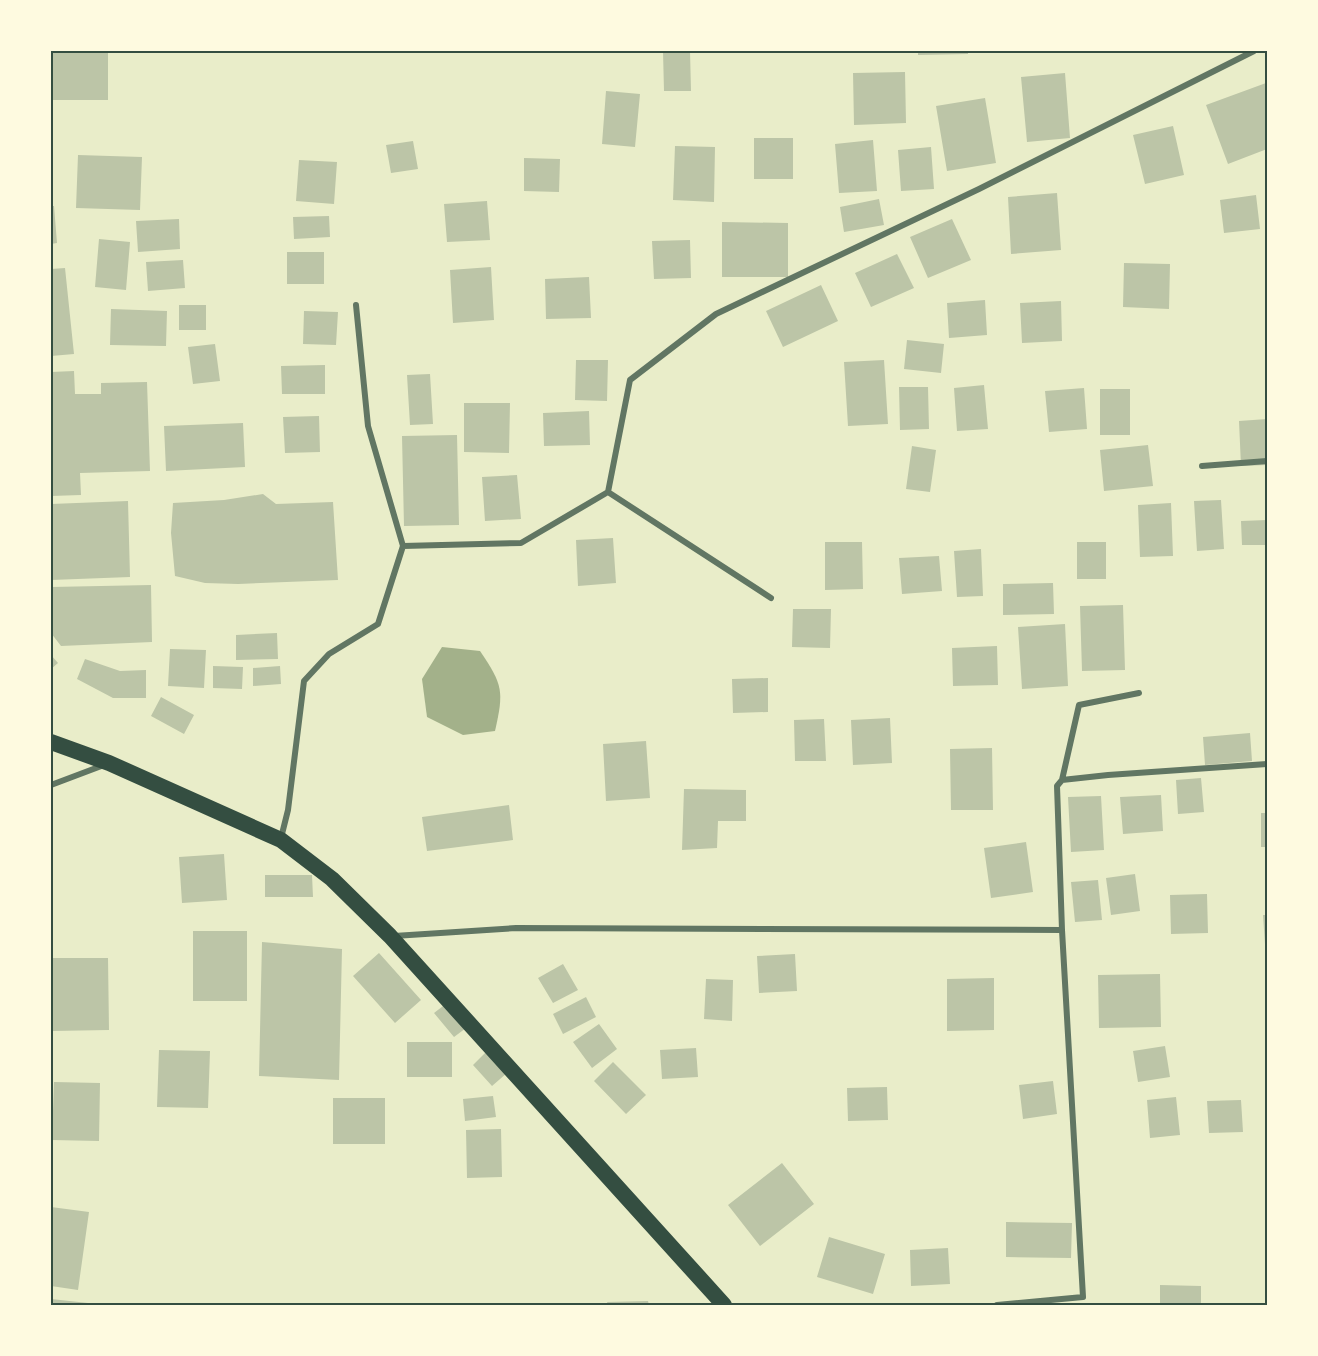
<svg xmlns="http://www.w3.org/2000/svg" width="1318" height="1356" viewBox="0 0 1318 1356" font-family="'Libre Baskerville',serif">
  <rect width="100%" height="100%" fill="#e9edc9"/>
  <!-- water -->
  <path fill="#a3b18a" d="M442 647 480 651C503 685 504 691 495 731L463 735 427 717 422 679Z"/>
  <!-- building -->
  <path fill="#bcc5a7" d="M51 51H108V100H51Z
    M663 51H690L691 91H664Z
    M918 51H968V54L918 55Z
    M905 72 906 123 854 125 853 73Z
    M1065 73 1070 138 1027 142 1021 77Z
    M1266 83 1267 149 1228 164 1206 105Z
    M606 91 640 94 635 147 602 144Z
    M985 98 996 163 947 171 936 106Z
    M1173 126 1184 175 1145 184 1133 135Z
    M754 138H793V179H754Z
    M873 140 877 191 839 193 835 144Z
    M413 141 418 169 391 173 386 145Z
    M675 146 715 147 714 202 673 200Z
    M931 147 934 189 901 191 898 150Z
    M78 155 142 157 140 210 76 208Z
    M524 158 560 159 559 192 524 191Z
    M299 160 337 162 334 204 296 201Z
    M1057 193 1061 250 1011 254 1008 197Z
    M1256 195 1260 229 1224 233 1220 200Z
    M879 199 884 225 844 232 840 207Z
    M487 201 490 240 447 242 444 204Z
    M51 206H54L57 243 51 244Z
    M329 216 330 237 294 239 293 217Z
    M179 219 180 249 138 252 136 221Z
    M952 219 971 260 928 278 910 237Z
    M722 222 788 223V277H722Z
    M99 239 130 242 126 290 95 287Z
    M690 240 691 278 654 279 652 241Z
    M287 252H324V284H287Z
    M897 254 914 288 871 307 855 273Z
    M183 260 185 288 148 291 146 262Z
    M1124 263 1170 264 1169 309 1123 307Z
    M491 267 494 320 453 323 450 270Z
    M65 268 74 354 51 356V269Z
    M589 277 591 318 546 319 545 279Z
    M821 285 838 321 783 347 766 311Z
    M985 300 987 335 949 338 947 303Z
    M1061 301 1062 341 1022 343 1020 303Z
    M179 305H206V330H179Z
    M111 309 167 311 166 346 110 345Z
    M304 311 338 312 336 345 303 344Z
    M907 340 944 344 941 373 904 369Z
    M215 344 220 381 193 384 188 347Z
    M576 360H608L607 401 575 400Z
    M884 360 888 424 848 426 844 362Z
    M325 365V394H282L281 366Z
    M74 371 75 394H101V383L147 382 150 471 80 473 81 495 51 496V372Z
    M430 374 433 424 410 425 407 375Z
    M984 385 988 429 957 431 954 388Z
    M899 387H928L929 429 900 430Z
    M1084 388 1087 429 1049 432 1045 391Z
    M1100 389H1130V435H1100Z
    M464 403H510L509 453 464 452Z
    M589 411 590 445 544 446 543 413Z
    M319 416 320 452 285 453 283 417Z
    M1267 419V465L1241 466 1239 421Z
    M243 423 245 467 166 471 164 426Z
    M457 435 459 525 404 526 402 436Z
    M1148 445 1153 486 1104 491 1100 450Z
    M912 446 936 450 930 492 906 489Z
    M517 475 521 519 485 521 482 477Z
    M263 494 276 504 333 502 338 580 238 584 205 583 175 576 171 533 173 503 224 500Z
    M1221 500 1224 549 1197 551 1194 501Z
    M128 501 130 577 51 580V504Z
    M1171 503 1173 556 1140 557 1138 505Z
    M1267 520V545H1242L1241 521Z
    M613 538 616 583 578 586 576 540Z
    M825 542H862L863 589 825 590Z
    M1077 542H1106V579H1077Z
    M981 549 983 596 957 597 954 551Z
    M939 556 942 591 902 594 899 558Z
    M1053 583 1054 614 1003 615V584Z
    M151 585 152 642 61 646 51 633V587Z
    M1123 605 1125 670 1082 671 1080 606Z
    M793 609H831L830 648 792 647Z
    M1065 624 1068 686 1022 689 1018 627Z
    M277 633 278 659 236 660V635Z
    M997 646 998 685 953 686 952 648Z
    M170 649 206 650 204 688 168 686Z
    M51 655 58 663 51 669Z
    M85 659 120 671 146 670V698H113L77 679Z
    M213 666 243 667 242 689 213 688Z
    M280 666 281 684 253 686V668Z
    M768 678V712L733 713 732 679Z
    M161 697 194 715 184 734 151 716Z
    M890 718 892 763 853 765 851 720Z
    M824 719 826 761H795L794 720Z
    M1250 733 1252 761 1205 765 1203 737Z
    M646 741 650 798 606 801 603 744Z
    M992 748 993 810H951L950 749Z
    M1201 778 1204 812 1178 814 1176 780Z
    M684 789 746 790V821H718L717 848 682 850Z
    M1161 795 1163 831 1123 834 1120 797Z
    M1101 796 1104 850 1071 852 1068 797Z
    M509 805 513 840 427 851 422 817Z
    M1261 813H1267V847H1261Z
    M1026 842 1033 892 991 898 984 848Z
    M224 854 227 900 182 903 179 857Z
    M1135 874 1140 911 1111 915 1106 878Z
    M265 875H312L313 897H265Z
    M1098 880 1102 920 1075 922 1071 882Z
    M1207 894 1208 933 1171 934 1170 895Z
    M1263 915H1267V944H1265Z
    M193 931H247V1001H193Z
    M262 942 342 949 339 1080 259 1076Z
    M379 953 421 1000 395 1023 353 976Z
    M795 954 797 991 759 993 757 956Z
    M51 958H108L109 1030 52 1031Z
    M563 964 578 990 553 1003 538 978Z
    M1160 974 1161 1027 1099 1028 1098 975Z
    M994 978V1030L947 1031V979Z
    M706 979 733 980 732 1021 704 1019Z
    M586 997 596 1017 563 1034 553 1014Z
    M447 1003 466 1028 454 1037 434 1013Z
    M599 1024 617 1049 592 1068 573 1042Z
    M407 1042H452V1077H407Z
    M1165 1046 1170 1077 1138 1082 1133 1051Z
    M696 1048 698 1077 662 1079 660 1050Z
    M159 1050 210 1051 208 1108 157 1107Z
    M487 1051 507 1073 492 1086 473 1065Z
    M613 1062 646 1095 626 1114 594 1081Z
    M1053 1081 1057 1114 1023 1119 1019 1085Z
    M54 1082 100 1083 99 1141 52 1140Z
    M887 1087 888 1120 848 1121 847 1088Z
    M493 1096 496 1117 465 1121 463 1099Z
    M1176 1097 1180 1135 1150 1138 1147 1100Z
    M333 1098H385V1144H333Z
    M1241 1100 1243 1132 1209 1133 1207 1101Z
    M501 1129 502 1177 467 1178 466 1130Z
    M782 1163 814 1204 760 1246 728 1205Z
    M51 1207 89 1212 78 1290 51 1286Z
    M1006 1222 1072 1223 1071 1258 1006 1257Z
    M829 1237 885 1254 873 1294 817 1277Z
    M948 1248 950 1284 911 1286 910 1250Z
    M1160 1285 1201 1286V1305H1160Z
    M51 1299 88 1303V1305H51Z
    M648 1301 649 1305H608L607 1302Z"/>
  <g fill="none" stroke-linecap="round" stroke-linejoin="round">
    <!-- minor -->
    <path stroke="#617663" stroke-width="6" d="M1202 466 1267 461
      M608 492 771 598
      M403 546 521 543 608 492 630 380 716 314 979 189 1254 51
      M1062 780 1079 705 1139 693
      M51 785 104 765
      M281 838 288 810 304 681 329 654 378 624 403 546 368 426 356 305
      M394 936 516 928 1062 930
      M997 1305 1083 1297 1062 930 1057 786 1062 780 1108 775 1267 764"/>
    <!-- trunk -->
    <path stroke="#344e41" stroke-width="16" d="M51 742 109 763 281 840 332 879 390 936 724 1305"/>
  </g>
  <!-- border -->
  <rect width="1318" height="1356" fill="none" stroke="#fefae0" stroke-width="105"/>
  <rect x="52" y="52" width="1214" height="1252" fill="none" stroke="#344e41" stroke-width="2"/>
</svg>
